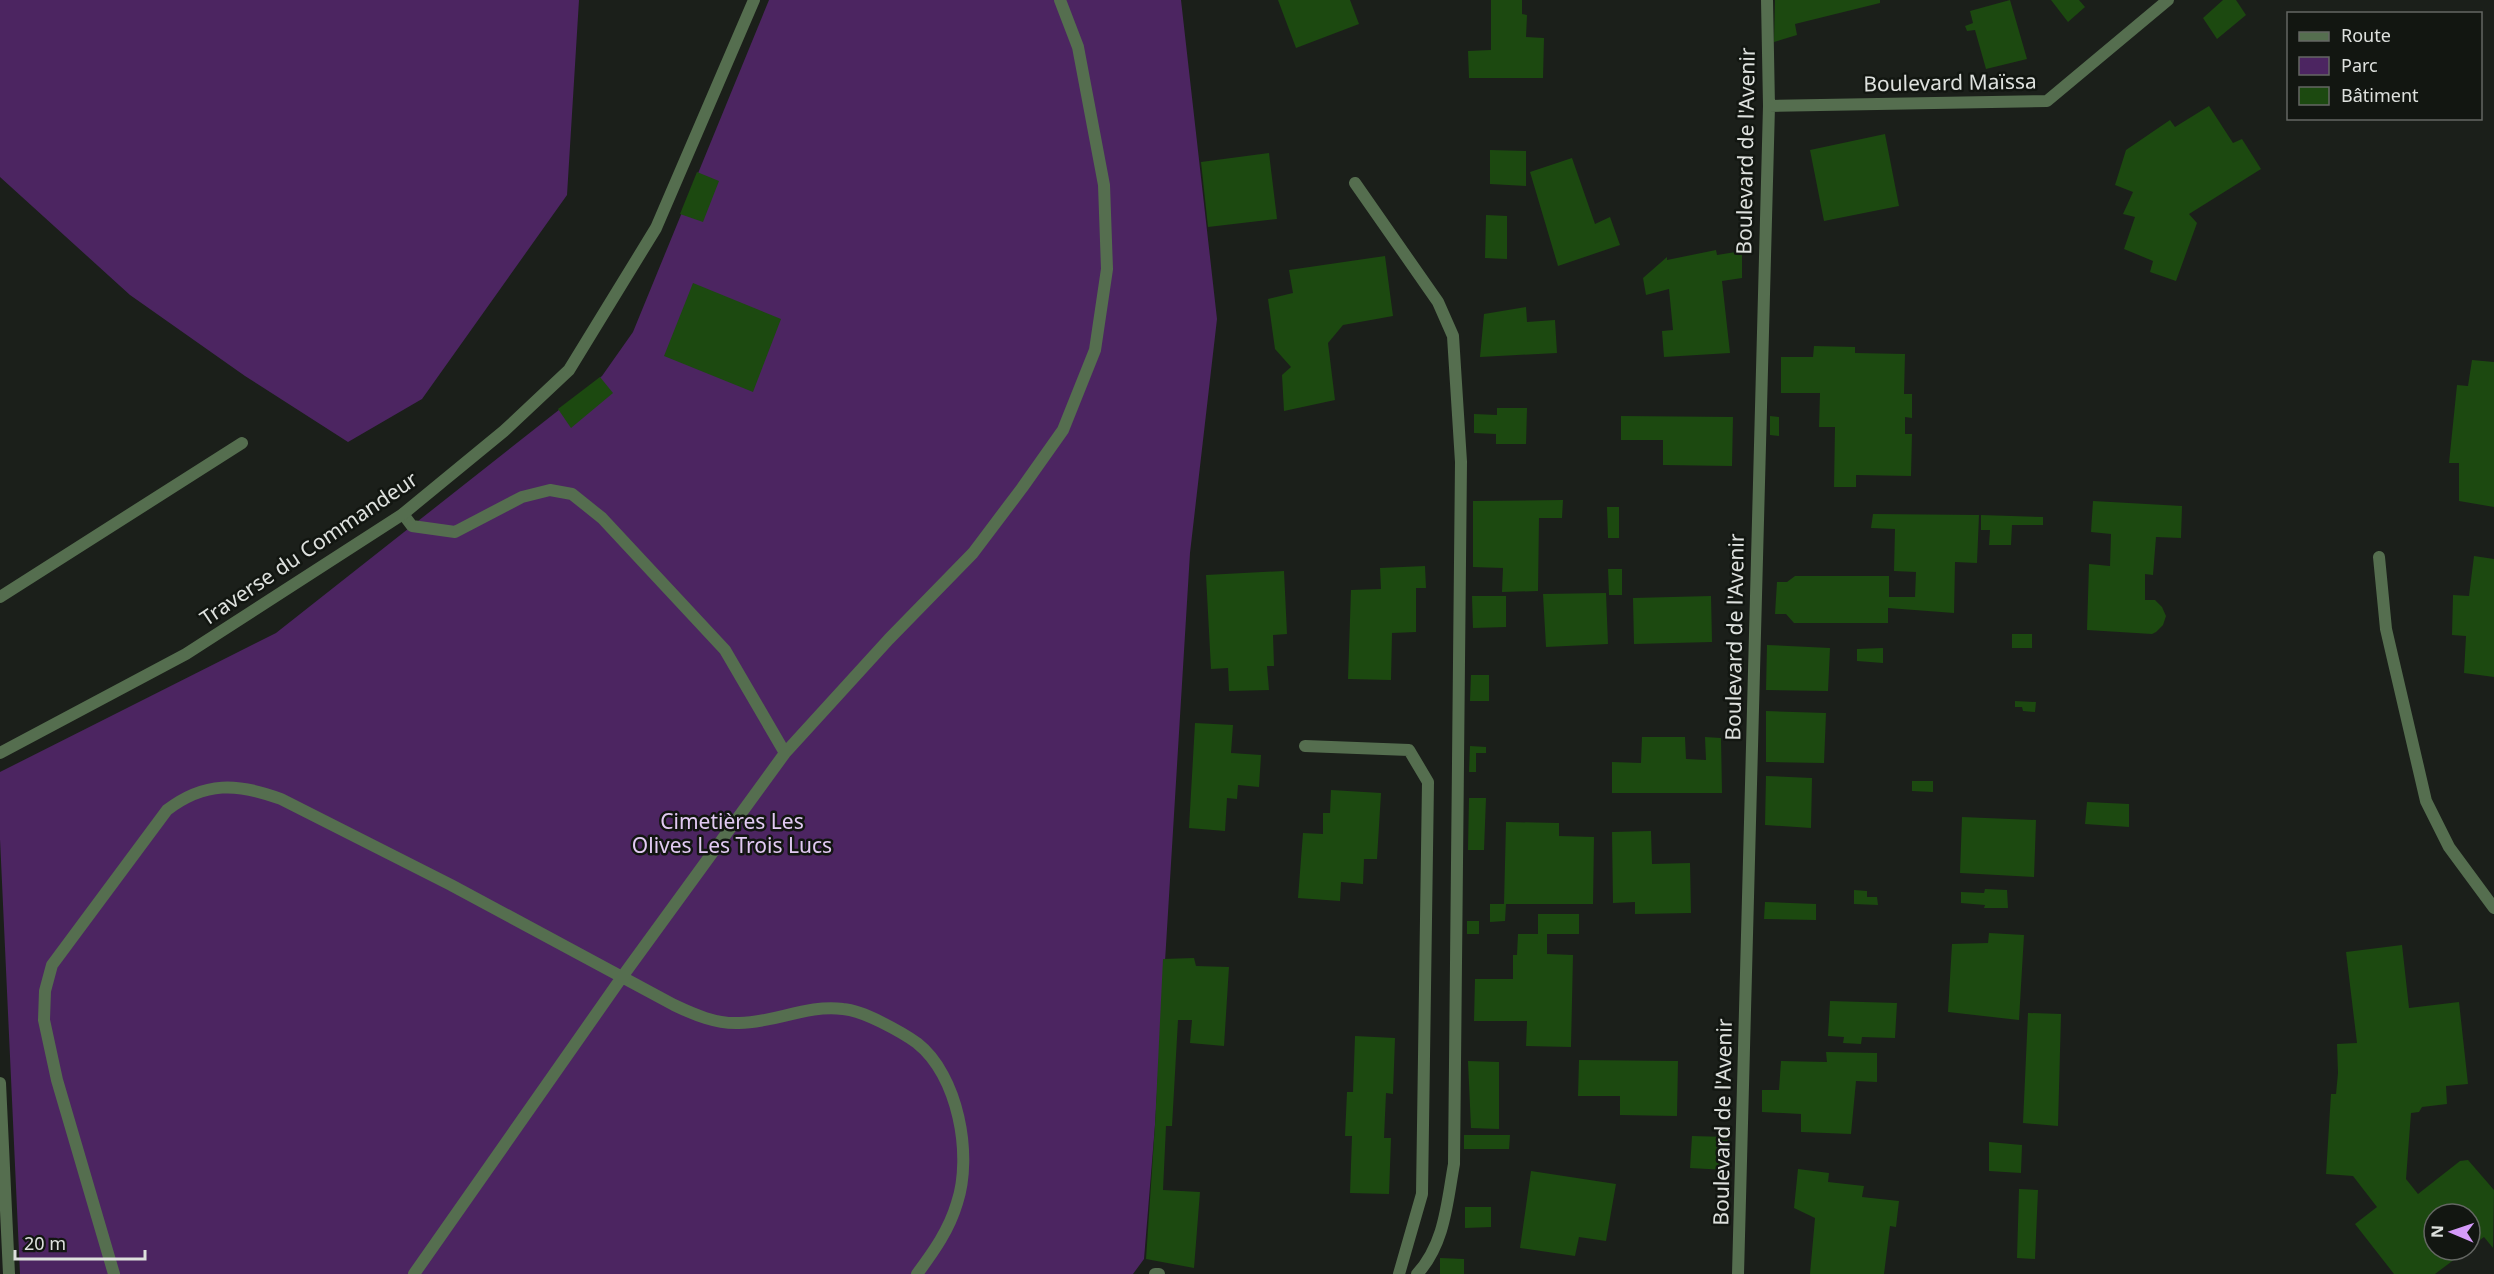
<svg xmlns="http://www.w3.org/2000/svg" width="2494" height="1274" viewBox="0 0 2494 1274" font-family="'Noto Sans',sans-serif">
  <rect width="100%" height="100%" fill="#1b1f1a"/>
  <!-- green -->
  <path fill="#4c2561" d="M0 0H579L567 195 422 399 348 442 245 376 130 295 0 177Z
    M769 0H1181L1217 319 1190 553 1155 1125 1144 1259 1133 1274H20L0 839V772L276 633 602 376 633 332Z"/>
  <!-- building -->
  <path fill="#1c4910" d="M1278 0H1350L1359 24 1296 48Z
    M1491 0H1522V14L1527 15 1526 37 1544 38 1543 78H1469L1468 51 1491 50Z
    M1775 0H1880V3L1795 24 1797 35 1774 42Z
    M2010 0 2027 59 1986 69 1975 30 1967 31 1965 26 1973 23 1970 11Z
    M2051 0H2079L2085 7 2068 22Z
    M2223 0H2236L2246 15 2217 39 2203 18Z
    M2209 106 2233 143 2242 139 2261 169 2189 214 2197 223 2176 281 2150 272 2153 261 2124 249 2135 217 2123 214 2133 192 2115 185 2126 150 2170 120 2175 127Z
    M1885 134 1899 206 1824 221 1810 150Z
    M1490 150 1526 151V186L1490 184Z
    M1269 153 1277 219 1208 227 1201 162Z
    M1572 158 1595 224 1610 217 1620 245 1558 266 1530 172Z
    M697 172 719 181 703 222 680 214Z
    M1486 215 1507 216V259L1485 258Z
    M1716 250 1717 255 1742 251V278L1722 281 1730 353 1664 357 1662 331 1673 330 1669 289 1646 295 1643 278 1667 257V260Z
    M1385 256 1393 316 1343 325 1328 343 1335 400 1284 411 1282 375 1291 367 1275 349 1268 299 1293 293 1289 270Z
    M693 283 781 319 753 392 664 356Z
    M1526 307 1527 322 1555 320 1557 353 1480 357 1484 314Z
    M1814 346 1855 347V353L1905 354 1904 394H1912V418L1905 417V434H1912L1911 476 1856 475V487H1834L1835 427H1819L1820 393H1781V357H1813Z
    M2472 360 2494 362V507L2459 501V463H2449L2457 385 2468 386Z
    M600 377 613 393 571 428 558 409Z
    M1497 408H1527L1526 444H1496V434L1474 433V414L1497 415Z
    M1621 416 1733 417 1732 466 1663 465V440H1621Z
    M1770 416 1779 417V436L1770 435Z
    M1563 500 1562 518H1539L1538 591 1502 592 1503 568 1473 567V501Z
    M2093 501 2182 506 2181 538 2156 537 2153 575 2145 574V600H2155L2162 607 2166 616 2163 625 2156 632 2152 634 2087 630 2089 564 2110 566 2111 534 2091 532Z
    M1607 507H1619V538H1608Z
    M1873 514 1979 515 1977 563 1955 562 1954 613 1888 608V623H1794L1786 614H1775L1777 582H1787L1795 576H1889V597H1915L1916 572 1894 571 1895 529 1871 528Z
    M1981 515 2043 517V525H2012L2011 545H1989L1990 530H1981Z
    M2474 556 2494 559V677L2464 673 2466 636 2452 635 2453 595 2469 596Z
    M1425 566 1426 588H1416V632L1392 633 1391 680 1348 679 1351 590 1381 589 1380 568Z
    M1608 569H1622V595H1609Z
    M1284 571 1287 634 1273 635 1274 666H1267L1269 690 1229 691 1228 668 1211 669 1206 575Z
    M1606 593 1608 644 1546 647 1543 594Z
    M1472 596H1506V627L1473 628Z
    M1711 596 1712 642 1634 644 1633 598Z
    M2012 634H2032V648H2012Z
    M1767 645 1830 648 1828 691 1766 690Z
    M1883 648V663L1857 661V649Z
    M1471 675H1489V701H1470Z
    M2015 701 2036 702 2035 712 2023 711 2022 707H2015Z
    M1766 711 1826 713 1824 763 1766 762Z
    M1195 723 1233 725 1231 753 1261 755 1259 787 1238 785 1237 799 1227 798 1225 831 1189 828Z
    M1642 737H1685L1686 759 1706 760 1705 737 1721 738 1722 793H1612V762L1641 763Z
    M1470 746 1486 747V753H1476V772H1469Z
    M1766 776 1812 778 1811 828 1765 825Z
    M1912 781H1933V792L1912 791Z
    M1331 790 1381 793 1377 859H1364L1363 884 1341 882 1340 901 1298 898 1303 833 1323 834V813H1330Z
    M1469 798H1486L1484 850H1468Z
    M2087 802 2129 804V827L2085 824Z
    M1962 817 2036 820 2034 877 1960 873Z
    M1506 822 1559 823V836L1594 837 1593 904H1506L1505 921 1490 922V904H1504Z
    M1651 831 1652 864 1690 863 1691 913 1635 914V902L1613 903 1612 832Z
    M1985 889 2007 890 2008 908H1984L1985 905 1961 903V892L1984 893Z
    M1854 890 1867 891V897H1877L1878 905 1854 904Z
    M1765 902 1816 904V920L1764 919Z
    M1538 914H1579V934H1547V954L1573 955 1571 1047 1526 1046 1527 1021H1474L1475 979H1513V955H1517L1518 934H1538Z
    M1467 921H1479V934H1467Z
    M1989 933 2024 935 2019 1020 1948 1012 1952 944 1988 943Z
    M2402 945 2409 1008 2459 1002 2468 1084 2446 1086 2447 1104 2422 1107 2419 1112 2411 1113 2406 1179 2418 1194 2460 1161 2468 1160 2494 1190 2493 1248 2484 1237 2470 1247V1214H2434V1250H2467L2435 1274H2394L2355 1224 2377 1207 2353 1176 2326 1174 2331 1094H2336L2338 1073 2337 1044 2357 1043 2346 952Z
    M1194 958 1196 966 1229 967 1224 1046 1190 1043 1192 1020H1178L1172 1126H1166L1163 1190 1200 1192 1194 1268 1146 1259 1155 1125 1163 959Z
    M1830 1001 1897 1003 1895 1038 1862 1037 1861 1044 1843 1043 1844 1037 1828 1036Z
    M2028 1013 2061 1014 2058 1126 2023 1123Z
    M1355 1036 1395 1038 1393 1094 1386 1093 1384 1138H1391L1389 1194 1350 1193 1352 1136H1345L1347 1092H1353Z
    M1826 1052 1877 1053V1082L1856 1081 1851 1134 1801 1132V1114L1762 1112V1090H1779L1781 1061 1827 1062Z
    M1579 1060 1678 1061 1677 1116 1620 1115V1096H1578Z
    M1468 1061 1499 1062V1129L1471 1128Z
    M1464 1135H1510L1509 1149H1464Z
    M1692 1136 1728 1137 1726 1170 1690 1168Z
    M1989 1142 2022 1145 2021 1173 1989 1171Z
    M1798 1169 1829 1173 1828 1182 1864 1186 1862 1197 1899 1201 1896 1227 1890 1226 1884 1274H1810L1815 1218 1794 1208Z
    M1531 1171 1616 1184 1606 1241 1579 1237 1575 1256 1520 1248Z
    M2019 1189 2038 1190 2035 1259 2017 1258Z
    M1465 1207H1491V1227L1465 1228Z
    M1440 1258 1464 1259V1274H1440Z"/>
  <g fill="none" stroke-linecap="round" stroke-linejoin="round">
    <!-- service -->
    <path stroke="#556e4f" stroke-width="12" d="M403 514 412 526 455 532 522 497 550 490 572 494 602 518 725 650 785 753 622 977 414 1274
      M2379 557 2386 629 2426 801 2449 847 2494 908
      M0 597 242 443
      M785 753 889 639 973 553 1022 488 1063 430 1095 350 1107 269 1104 185 1078 47 1060 0
      M0 1083 9 1274
      M114 1274 57 1080 44 1020 45 991 52 965 167 810C205 781 238 783 281 799L451 885 674 1005C695 1015 716 1024 739 1023 774 1023 808 1004 843 1009 856 1010 869 1016 881 1022 893 1028 906 1035 917 1043 958 1075 973 1155 957 1203 949 1230 934 1251 917 1274"/>
    <!-- minor -->
    <path stroke="#556e4f" stroke-width="12" d="M1769 106 2047 101 2168 0
      M1355 183 1438 302 1453 336 1461 462 1454 1164C1447 1202 1445 1244 1417 1274
      M1305 746 1409 750 1428 782 1422 1194 1399 1274
      M0 753 186 654 403 514 504 431 569 370 656 228 754 0
      M1155 1274H1159
      M1738 1274 1769 106 1767 0"/>
  </g>
  <g text-anchor="middle" stroke-width="5" stroke-linejoin="round" paint-order="stroke">
    <!-- street labels -->
    <g font-size="21" fill="#dee1de" stroke="#121611">
      <text transform="translate(1950 83) rotate(-1)" y="7">Boulevard Maïssa</text>
      <text transform="translate(1746 151) rotate(-89)" y="7">Boulevard de l'Avenir</text>
      <text transform="translate(309 549) rotate(-34)" y="7">Traverse du Commandeur</text>
      <text transform="translate(1735 637) rotate(-89)" y="7">Boulevard de l'Avenir</text>
      <text transform="translate(1723 1122) rotate(-89)" y="7">Boulevard de l'Avenir</text>
    </g>
    <!-- park labels -->
    <g font-size="21" fill="#e2caf3" stroke="#121611">
      <text x="732" y="829">Cimetières Les<tspan x="732" dy="24">Olives Les Trois Lucs</tspan></text>
    </g>
  </g>
  <!-- legend -->
  <rect x="2287" y="12" width="195" height="108" fill="#121611" stroke="#646763" stroke-width="1.5"/>
  <rect x="2299" y="32" width="30" height="9" fill="#556e4f" stroke="#646763" stroke-width="1.5"/>
  <text x="2341" y="42" font-size="18" fill="#dee1de">Route</text>
  <rect x="2299" y="57" width="30" height="18" fill="#4c2561" stroke="#646763" stroke-width="1.5"/>
  <text x="2341" y="72" font-size="18" fill="#dee1de">Parc</text>
  <rect x="2299" y="87" width="30" height="18" fill="#1c4910" stroke="#646763" stroke-width="1.5"/>
  <text x="2341" y="102" font-size="18" fill="#dee1de">Bâtiment</text>
  <!-- north arrow -->
  <g transform="translate(2452 1232) rotate(272)"><circle r="28" fill="#121611" stroke="#646763" stroke-width="1.5"/>
  <path d="M0-4.5L10 22L0 15L-10 22Z" fill="#d59bfa"/>
  <text y="-9" font-size="16" font-weight="bold" text-anchor="middle" fill="#dee1de">N</text>
  </g>
  <!-- scale -->
  <path d="M15 1250v9h130v-9" fill="none" stroke="#dee1de" stroke-width="3"/>
  <text x="24" y="1250" font-size="18" fill="#dee1de" stroke="#121611" stroke-width="4.5" paint-order="stroke">20 m</text>
</svg>
